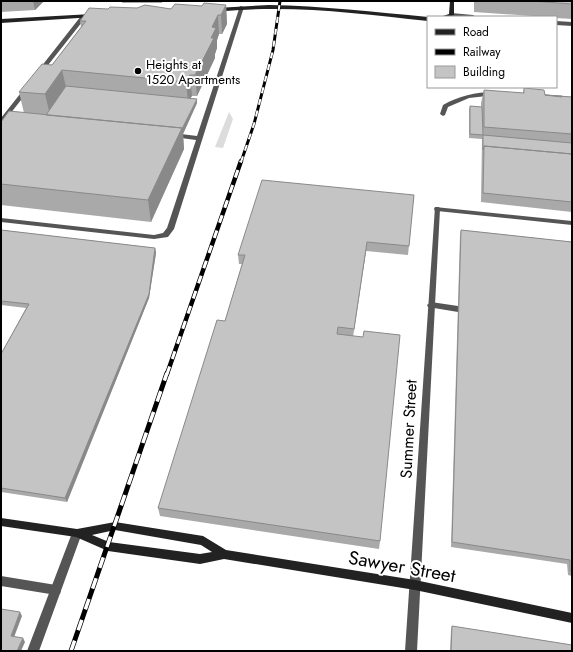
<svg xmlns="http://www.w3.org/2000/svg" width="573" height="652" viewBox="0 0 573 652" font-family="Jost,sans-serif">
  <rect width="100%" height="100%" fill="#fff"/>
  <!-- green -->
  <path fill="#dcdcdc" d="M229 112 233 119 223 148 215 147Z"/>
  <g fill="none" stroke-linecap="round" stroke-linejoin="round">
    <!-- lane -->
    <path fill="#555" fill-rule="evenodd" d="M240 6 244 7 174 229 168 237 154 239 1 222V218L154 235 163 233 167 228 196 140 181 138 178 136 181 134 197 136Z
      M451 13 473 15 476 17 449 16V14Z
      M81 16 86 17 41 74H37V72Z
      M556 21 572 22V26L556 25Z
      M26 88 28 89V91L3 123 1 124V118L24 89Z
      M494 92 496 93V95L469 98 448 107 445 115 443 116 440 114 443 105C459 96 475 92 494 92Z
      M435 207 572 221V225L437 211H435L434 209Z
      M431 302 458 306 462 309 458 312 428 307 427 305Z
      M1 576 56 585 60 586 61 590 60 594 56 595 1 586Z"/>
    <!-- street -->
    <path fill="#555" fill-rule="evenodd" d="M435 207H439L440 209 417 651H405Z
      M77 529 81 530 82 533 39 651H27L72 533 73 530Z"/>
    <!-- secondary -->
    <path fill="#222" fill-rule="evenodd" d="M450 1H454V15L449 17H440L449 14Z
      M269 5C322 6 375 12 428 17V21C356 13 288 4 216 12L213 10 216 8Z
      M92 14 95 16 94 17 1 23V19Z
      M1 518 77 529 115 522 203 536 226 550 415 580 572 613V623L415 590 224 559 200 564 108 551 76 537 1 526ZM115 530 201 545 212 552 200 554 109 542 92 535Z"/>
    <defs>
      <path id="rail-far2" d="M241 162 254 124 273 50 280 1"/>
      <path id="rail-far1" d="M167 374 241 161"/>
      <path id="rail" d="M71 651 167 373"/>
    </defs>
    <!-- rail-far2 casing -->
    <use href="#rail-far2" stroke="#000" stroke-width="3"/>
    <!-- rail-far1 casing -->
    <use href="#rail-far1" stroke="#000" stroke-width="4.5"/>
    <!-- rail casing -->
    <use href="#rail" stroke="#000" stroke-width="5"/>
    <!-- rail-far2 -->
    <use href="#rail-far2" stroke="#fff" stroke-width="2" stroke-dasharray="6" stroke-linecap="butt"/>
    <!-- rail-far1 -->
    <use href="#rail-far1" stroke="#fff" stroke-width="3" stroke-dasharray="8" stroke-linecap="butt"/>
    <!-- rail -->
    <use href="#rail" stroke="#fff" stroke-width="3.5" stroke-dasharray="11" stroke-linecap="butt"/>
  </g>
  <!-- wall -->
  <path fill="#a9a9a9" d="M1 1H44L35 10 1 12Z
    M122 1H162V3H122Z
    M474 1H572V19L556 18V17H547L474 12Z
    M226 5 227 24 222 34H219L217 40V48L215 54V58L197 96H192L190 98 197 99V103L183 134 184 149 151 222 1 205V122L24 113 19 92 52 65 81 27 80 21 108 9H171Z
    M524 88 545 95 572 97V212L481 202 482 139 469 138V110L470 106 481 107V103L484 90 523 93Z
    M414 195 408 255 366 251 353 336 380 541 379 549 160 516 158 508 225 321 242 264H239L238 255Z
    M1 230 155 248 156 253 149 298 67 502 1 492V354L26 308 1 305Z
    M461 230 572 242V576L568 575 567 564 451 547 460 235Z
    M452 626 572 651H450L451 630Z"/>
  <!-- shaded-wall -->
  <path fill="#898989" d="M33 1H44L35 10Z
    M226 5 227 24 222 34 221 15Z
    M218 15 219 34 217 40V48L215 54V58L197 96 195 75 211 38 212 27Z
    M62 70 67 91 50 115 45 94Z
    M190 75 192 96 188 102 186 82Z
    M197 99V103L183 134 184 149 151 222 148 200 182 128Z
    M367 242 366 251 353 338 354 329Z
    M155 248 156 253 149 298 67 502 65 498Z
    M20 612 22 616 13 640 11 636Z
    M23 638 25 642 21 651H17Z"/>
  <!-- building -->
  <path fill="#c4c4c4" stroke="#898989" d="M531 1H572V4Z
    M204 3 226 5 221 15H218L212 27 216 28 211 38H214L195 75H190L186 82 62 70 45 94 19 92 42 64 52 65 86 21H80L89 8 108 9 110 7 137 8 145 5 171 9 175 4 202 6Z
    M66 86 197 99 182 129V128L46 115Z
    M524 88 544 90 545 95 572 97V134L484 127V90L524 93Z
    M545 95 562 96V97Z
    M470 106 482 107 483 135 470 134Z
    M9 111 182 128 148 200 1 184V122Z
    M483 135 572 143V154L484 146 483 150Z
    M484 146 572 154V202L483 193Z
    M262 180 414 195 409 246 367 242 354 329 338 327 337 334 363 337 364 331 400 335 380 541 158 508 217 320 225 321 245 255H238Z
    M1 230 155 248 149 294 65 498 1 488V354L29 304 1 301Z
    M461 230 572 242V571H570V560L452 542Z
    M1 609 20 612 11 636 23 638 17 651H1Z
    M452 626 572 645V651H451Z"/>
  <!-- markers -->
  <circle fill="#000" stroke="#fff" stroke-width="1.5" cx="138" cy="71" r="4"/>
  <g text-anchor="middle" stroke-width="4" stroke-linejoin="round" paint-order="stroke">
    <!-- far-poi labels -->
    <g font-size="13" fill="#000" stroke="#fff" text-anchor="start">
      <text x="146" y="69">Heights at<tspan x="146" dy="15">1520 Apartments</tspan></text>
    </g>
    <!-- street labels -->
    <g font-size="16" fill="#000" stroke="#fff">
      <text transform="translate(408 429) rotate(-87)" y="6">Summer Street</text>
    </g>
    <!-- near-street labels -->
    <g font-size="19" fill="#000" stroke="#fff">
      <text transform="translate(402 566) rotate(10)" y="7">Sawyer Street</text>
    </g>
  </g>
  <!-- border -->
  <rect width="573" height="652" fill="none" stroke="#000000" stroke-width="4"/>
  <!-- legend -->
  <rect x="427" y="16" width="130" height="72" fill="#ffffff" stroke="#999999"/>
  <rect x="435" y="29" width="20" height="6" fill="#222222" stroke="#999999"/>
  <text x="463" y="36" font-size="12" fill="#000000">Road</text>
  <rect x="435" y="49" width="20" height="6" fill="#000000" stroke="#999999"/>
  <text x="463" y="56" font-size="12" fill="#000000">Railway</text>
  <rect x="435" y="66" width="20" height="12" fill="#c4c4c4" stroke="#999999"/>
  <text x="463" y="76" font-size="12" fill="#000000">Building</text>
</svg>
